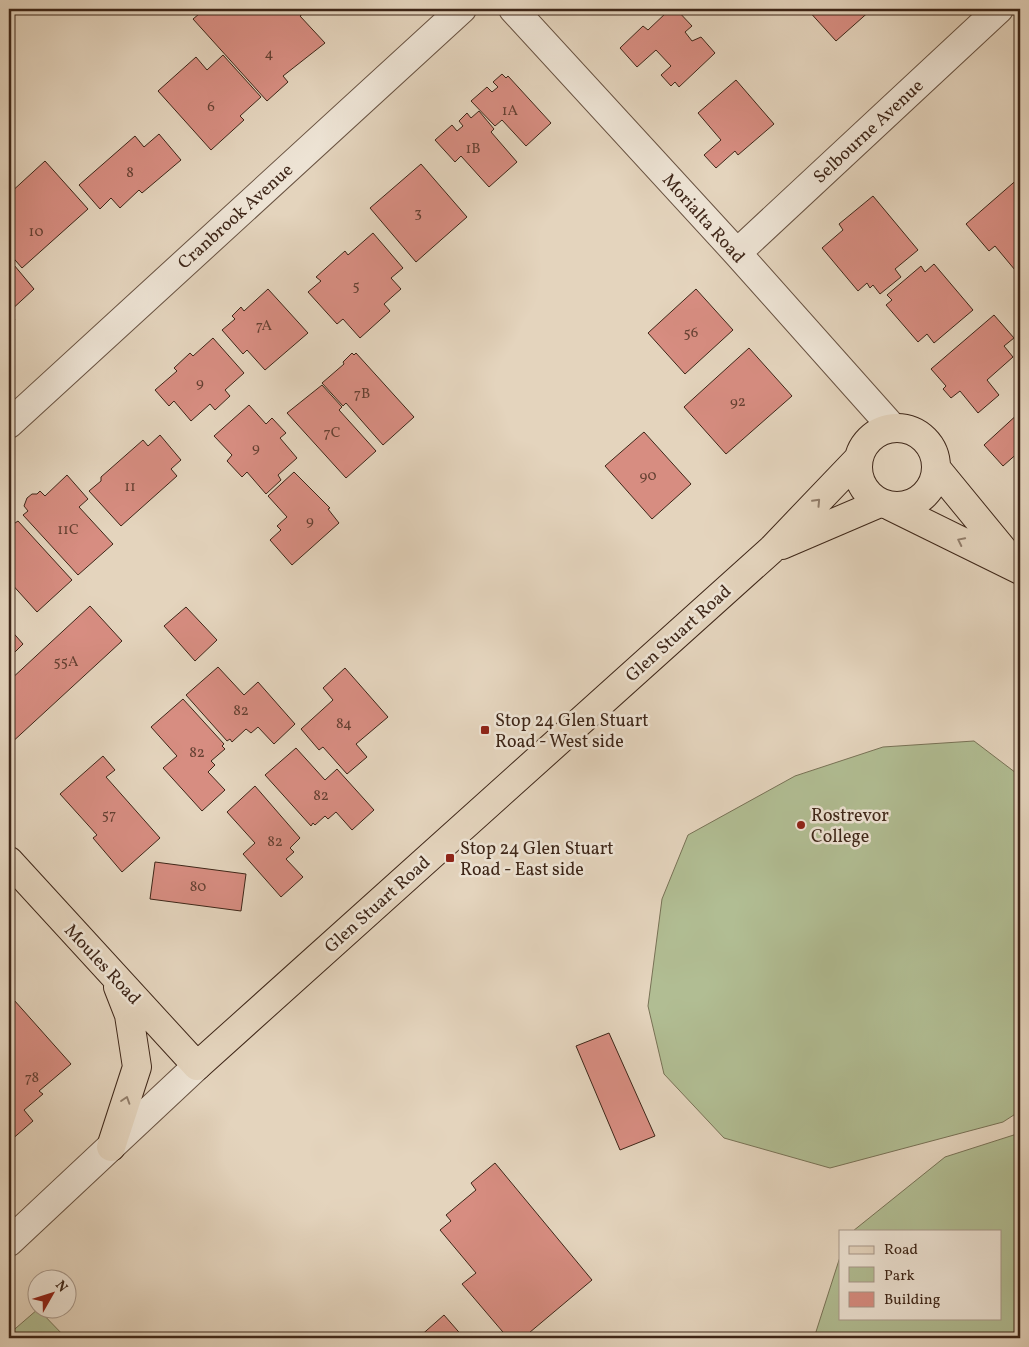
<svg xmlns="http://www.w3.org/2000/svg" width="1029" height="1347" viewBox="0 0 1029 1347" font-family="Vollkorn,serif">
  <rect width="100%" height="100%" fill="#e4d4bd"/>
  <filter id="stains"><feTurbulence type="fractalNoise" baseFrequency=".004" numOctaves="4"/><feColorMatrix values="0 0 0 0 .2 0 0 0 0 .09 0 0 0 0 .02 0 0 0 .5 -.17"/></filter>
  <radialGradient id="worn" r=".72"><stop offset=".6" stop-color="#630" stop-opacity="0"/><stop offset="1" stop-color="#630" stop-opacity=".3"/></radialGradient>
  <!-- green -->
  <path fill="#b1bd93" stroke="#787256" d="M974 741 1020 776V1111L1003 1122 830 1168 724 1138 664 1074 648 1006 662 899 688 835 795 776 883 747Z
    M1020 1133V1338H814L840 1257V1318H1000V1231H853L945 1157Z
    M38 1309 66 1338H9V1334Z"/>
  <!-- building -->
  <path fill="#d78d81" stroke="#3e2618" d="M205 9H309L300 16 325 43 283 76 288 82 267 101 193 19Z
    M676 9 692 26 685 32 692 41 701 37 715 53 679 87 675 82 671 86 661 75 671 66 656 50 637 67 620 48 643 26 648 30 667 12 670 15Z
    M807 9H872L836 41Z
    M223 55 261 97 240 116 244 120 211 150 158 91 196 57 207 70Z
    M502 74 506 78 508 76 551 123 526 146 502 120 495 126 471 101 487 87 492 92 498 87 493 82Z
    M736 80 774 124 738 155 735 151 716 168 704 155 721 140 698 113Z
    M479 111 494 129 491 132 517 162 489 187 461 156 455 162 435 140 452 125 457 131 463 126 459 121 467 113 471 118Z
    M159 134 181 160 142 193 139 190 120 208 111 198 100 209 79 185 135 136 144 147Z
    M45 161 88 209 22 268 9 253V194Z
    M421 164 467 217 416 262 370 208Z
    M1020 177V276L995 246 989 251 966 224Z
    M873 196 918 250 895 269 901 277 880 294 873 285 870 288 867 283 858 291 822 248 843 230 839 224Z
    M373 233 403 268 391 278 401 289 384 304 390 311 360 338 343 319 337 324 308 292 321 281 316 277 345 251 348 255Z
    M934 264 973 310 934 343 927 334 918 342 886 305 892 300 887 295 921 266 925 272Z
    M14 265 34 289 9 312V269Z
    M268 289 308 333 265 370 247 350 243 354 222 330 235 319 232 316 241 307 244 311Z
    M696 289 733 330 685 374 648 333Z
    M9 312 15 320 9 326Z
    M994 315 1014 338 1004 346 1013 357 987 380 999 395 978 413 960 391 951 398 943 389 946 386 931 369Z
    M213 338 244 373 225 390 230 396 215 410 210 404 191 421 174 401 169 406 155 390 177 371 174 368 190 353 193 356Z
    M749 348 792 396 726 454 684 407Z
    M352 353 354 355 356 353 414 417 383 445 346 403 343 406 322 383 344 364 343 362Z
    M322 385 342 407 339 410 376 451 346 478 287 413Z
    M249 405 266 424 272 418 286 433 280 438 297 458 278 475 281 480 266 494 247 472 242 477 227 461 232 455 214 436Z
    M1020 412V451L1003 466 984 445Z
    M644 432 691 484 652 519 605 466Z
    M160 435 181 460 171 469 177 476 121 526 89 491 101 481V477L143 440 148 446Z
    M294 472 330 508 328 509 339 523 292 565 270 540 281 530 277 526 287 517 268 496Z
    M67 475 88 499 79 507 113 544 78 575 23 515 28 511 24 506 27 498 32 494H37L40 491 45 496Z
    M18 521 72 580 37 612 9 581V522L12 525Z
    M90 606 122 641 9 745V681Z
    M186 607 217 640 195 661 164 626Z
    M9 628 23 644 9 658Z
    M218 667 244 695 258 682 295 724 274 744 258 727 251 733 246 729 232 742 230 739 227 741 186 695Z
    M345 668 388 717 356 744 367 757 347 774 323 747 319 750 301 729 333 700 323 688Z
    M183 699 224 744 222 746 225 749 211 761 215 765 208 772 225 790 202 811 163 768 177 756 151 727Z
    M296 748 325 780 337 769 374 810 352 830 336 812 328 819 325 816 315 825 313 823 311 826 265 775Z
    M103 756 115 770 106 777 160 838 122 872 93 838 97 835 60 794Z
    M255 786 300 838 290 848 294 852 286 859 303 877 281 897 243 854 255 843 227 812Z
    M155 862 246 874 241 911 150 899Z
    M14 1000 71 1064 39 1091 43 1094 24 1110 33 1121 10 1141 9 1004Z
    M609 1033 655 1136 620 1150 576 1046Z
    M495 1163 592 1280 523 1338H508L462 1284 476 1273 440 1230 451 1221 446 1215 476 1190 471 1183Z
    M444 1315 464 1338H418Z"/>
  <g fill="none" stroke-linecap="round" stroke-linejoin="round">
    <defs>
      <path id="minor" d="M513 9 737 253 893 428
        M737 253 999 9
        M9 424 462 9
        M9 1242 197 1066"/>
      <path id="major" d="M858 467a39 39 0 1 1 78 0a39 39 0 1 1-78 0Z
        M936 468 1014 563
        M890 506 1020 570
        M782 545 880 503
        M9 861 197 1066 771 550 859 458
        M111 1147 137 1067 129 1015 118 987"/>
    </defs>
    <!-- minor casing -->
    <use href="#minor" stroke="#685241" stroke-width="30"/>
    <!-- major casing -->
    <use href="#major" stroke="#3e2618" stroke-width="30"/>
    <!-- minor -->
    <use href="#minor" stroke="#ede3d4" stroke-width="28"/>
    <!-- major -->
    <use href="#major" stroke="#e4d4bd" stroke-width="28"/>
  </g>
  <!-- one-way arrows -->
  <defs><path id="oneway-chevron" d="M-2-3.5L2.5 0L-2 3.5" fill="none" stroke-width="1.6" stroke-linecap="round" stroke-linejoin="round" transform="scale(1.25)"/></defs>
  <g stroke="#917d6a">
    <use href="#oneway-chevron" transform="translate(817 502) rotate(-47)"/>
    <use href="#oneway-chevron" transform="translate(961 541) rotate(-154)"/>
    <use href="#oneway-chevron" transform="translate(126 1100) rotate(-72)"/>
  </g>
  <!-- markers -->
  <g fill="#8f2418" stroke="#ede3d4" stroke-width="2">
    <rect x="480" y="725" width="10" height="10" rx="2.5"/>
    <circle cx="801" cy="825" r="5"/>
    <rect x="445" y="853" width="10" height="10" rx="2.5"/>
  </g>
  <g text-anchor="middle" stroke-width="5" stroke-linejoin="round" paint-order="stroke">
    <!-- number labels -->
    <g font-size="15" fill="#644032">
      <text x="269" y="58">4</text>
      <text x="211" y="111">6</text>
      <text x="510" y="115">1A</text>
      <text x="473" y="153">1B</text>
      <text x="130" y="177">8</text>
      <text x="418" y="217">3</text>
      <text x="36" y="236">10</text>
      <text x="356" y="290">5</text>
      <text x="264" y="330">7A</text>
      <text x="691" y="337">56</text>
      <text x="200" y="387">9</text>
      <text x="362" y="398">7B</text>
      <text x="738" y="406">92</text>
      <text x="332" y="437">7C</text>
      <text x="256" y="452">9</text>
      <text x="648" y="480">90</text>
      <text x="130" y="491">11</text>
      <text x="310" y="525">9</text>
      <text x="68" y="534">11C</text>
      <text x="66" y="666">55A</text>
      <text x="241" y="715">82</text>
      <text x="344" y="728">84</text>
      <text x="197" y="757">82</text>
      <text x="321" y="800">82</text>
      <text x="109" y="819">57</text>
      <text x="275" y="846">82</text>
      <text x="198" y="891">80</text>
      <text x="32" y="1082">78</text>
    </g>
    <!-- street labels -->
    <g font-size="18" fill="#3e2618" stroke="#ede3d4">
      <text transform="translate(868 131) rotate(-43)" y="6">Selbourne Avenue</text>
      <text transform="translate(235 216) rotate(-42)" y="6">Cranbrook Avenue</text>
      <text transform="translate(704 218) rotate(48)" y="6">Morialta Road</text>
      <text transform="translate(678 633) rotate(-42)" y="6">Glen Stuart Road</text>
      <text transform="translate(377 904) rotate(-42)" y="6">Glen Stuart Road</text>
      <text transform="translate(103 964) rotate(47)" y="6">Moules Road</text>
    </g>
    <!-- poi labels -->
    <g font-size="18" fill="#3e2618" stroke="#ede3d4" text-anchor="start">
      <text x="495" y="726">Stop 24 Glen Stuart<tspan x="495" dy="21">Road - West side</tspan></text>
      <text x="811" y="821">Rostrevor<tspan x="811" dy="21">College</tspan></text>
      <text x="460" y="854">Stop 24 Glen Stuart<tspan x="460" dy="21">Road - East side</tspan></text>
    </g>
  </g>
  <!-- margin -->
  <rect width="1029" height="1347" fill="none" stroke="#e4d4bd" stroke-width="30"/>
  <rect x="10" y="10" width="1009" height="1327" fill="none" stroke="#3e2618" stroke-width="2.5"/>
  <rect x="15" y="15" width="999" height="1317" fill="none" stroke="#3e2618"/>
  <!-- legend -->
  <rect x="839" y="1230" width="162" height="90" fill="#ede3d4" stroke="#a79789"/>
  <rect x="849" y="1246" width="25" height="8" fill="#e4d4bd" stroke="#a79789"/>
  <text x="884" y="1254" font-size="15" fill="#3e2618">Road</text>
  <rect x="849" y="1267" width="25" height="15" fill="#b1bd93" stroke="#a79789"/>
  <text x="884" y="1280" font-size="15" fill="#3e2618">Park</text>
  <rect x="849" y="1292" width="25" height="15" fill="#d78d81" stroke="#a79789"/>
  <text x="884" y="1304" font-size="15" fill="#3e2618">Building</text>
  <!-- north arrow -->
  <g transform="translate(52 1294) rotate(51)"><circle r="24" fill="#ede3d4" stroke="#a79789"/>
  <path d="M0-4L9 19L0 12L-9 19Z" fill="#8f2418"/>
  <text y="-8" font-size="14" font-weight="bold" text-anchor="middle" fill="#3e2618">N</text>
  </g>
  <rect width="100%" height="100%" filter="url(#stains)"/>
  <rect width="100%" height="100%" fill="url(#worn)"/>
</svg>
